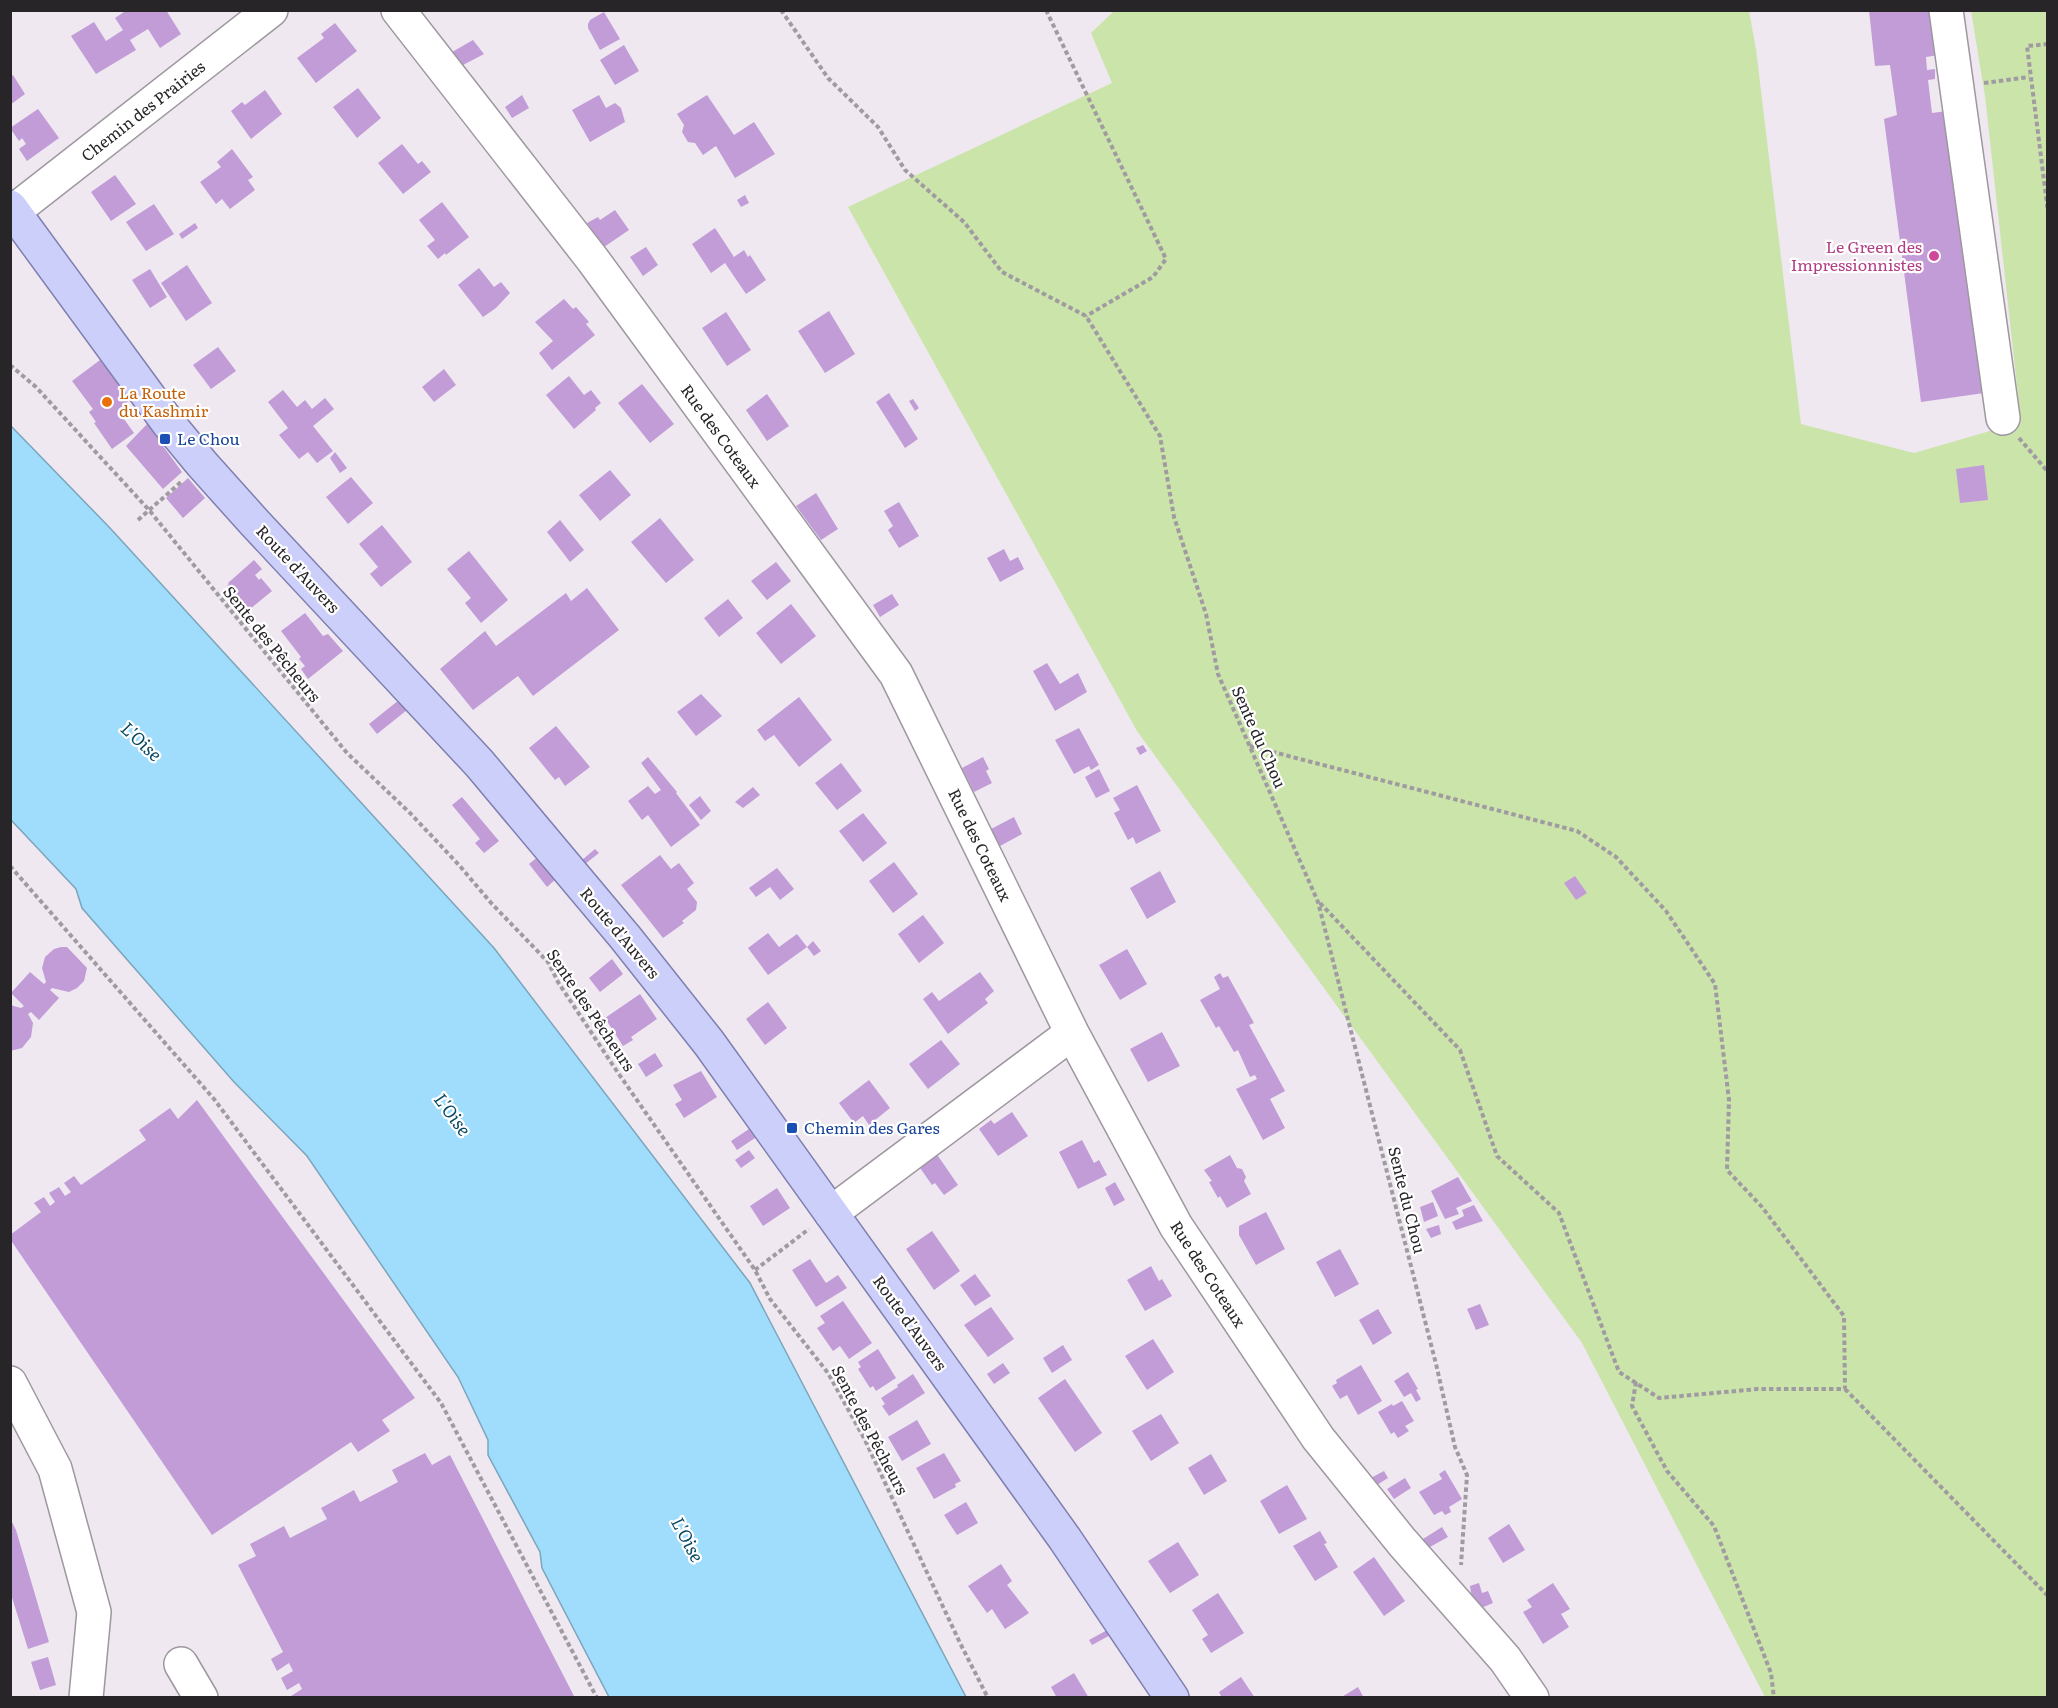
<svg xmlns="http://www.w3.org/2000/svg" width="2058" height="1708" viewBox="0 0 2058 1708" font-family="Literata,serif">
  <rect width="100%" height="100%" fill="#efe8f1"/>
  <!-- green -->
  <path fill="#cbe4aa" d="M1114 11H1749L1756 49 1801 424 1914 453 2021 422 1985 96 1971 11H2047V1697H1765L1582 1343 1137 731 848 207 1112 83 1091 33Z"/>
  <!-- water -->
  <path fill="#a0dcfb" stroke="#7ca5bc" stroke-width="1.5" d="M11 426 110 528 494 948 750 1283 966 1697H609L542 1568 540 1552 488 1455V1440L458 1377 307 1156 234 1082 82 908 76 889 11 820Z"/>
  <!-- building -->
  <path fill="#c19cd7" d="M127 10H166L181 34 160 48 148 29 130 40 136 50 96 74 71 36 94 22 106 41 123 30 115 18Z
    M1869 10H1935L1939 55 1926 57 1927 70 1935 69V79L1928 80 1932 113 1947 111 1984 393 1921 402 1884 119 1897 115 1890 65 1875 66Z
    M604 12 620 39 600 50 588 28V24L590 20Z
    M335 23 357 51 316 83 297 58 324 38 321 34Z
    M473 40 484 54 463 65 452 52Z
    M624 45 639 71 615 85 600 60Z
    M13 75 25 94 10 105V77Z
    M358 88 381 118 357 138 333 107Z
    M265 90 282 114 251 139 231 111 242 102 245 105Z
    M522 95 529 108 512 118 505 107Z
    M599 95 606 108 615 103 621 108 625 122 590 142 572 110Z
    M707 95 734 135 754 122 775 154 735 178 716 146 703 155 695 143 688 142 682 132 684 125 677 114Z
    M38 109 59 138 27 161 19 149 26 144 22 138 19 141 10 128Z
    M402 144 418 164 422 161 431 172 403 194 378 163Z
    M232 149 253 177 248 180 255 190 230 209 222 199 216 204 200 182 221 167 217 162Z
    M115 175 136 204 111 221 91 192Z
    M745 195 749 203 741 207 737 200Z
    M442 202 469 237 446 255 445 253 438 259 427 246 435 240 419 220Z
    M154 204 174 234 146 251 126 222Z
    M615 210 629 230 604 247 587 223 598 217 600 220Z
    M195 223 198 228 182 239 179 234Z
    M715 228 734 257 744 250 748 257 750 255 766 280 746 294 725 263 711 273 692 244Z
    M646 247 658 265 643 276 630 257Z
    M187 265 212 303 186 321 161 283Z
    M479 268 494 287 501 282 510 293 496 308 483 317 458 285Z
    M150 269 167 297 150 308 132 280Z
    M564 299 573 309 576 307 589 322 586 324 595 335 552 370 539 353 553 341 535 322Z
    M829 311 855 354 825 373 798 331Z
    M726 312 751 350 727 366 702 328Z
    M218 347 236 371 211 389 193 365Z
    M100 360 130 400 124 405 131 414 124 419 134 433 112 449 94 423 96 422 89 412 93 409 72 381Z
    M444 369 456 385 434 402 422 387Z
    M569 376 584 395 591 390 601 403 595 408 596 410 574 429 546 395Z
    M642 384 674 424 650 443 618 403Z
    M283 390 297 407 305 400 312 409 325 398 334 409 313 426 333 451 317 463 308 452 299 459 279 435 288 428 268 402Z
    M889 393 918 439 905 448 876 402Z
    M767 394 789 426 767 441 746 410Z
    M913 399 919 408 915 411 909 401Z
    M147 424 182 472 163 489 126 446Z
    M335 452 347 468 340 473 330 458Z
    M1984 465 1988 500 1960 503 1956 469Z
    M610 470 631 495 600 521 579 495Z
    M351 477 373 503 348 524 326 497Z
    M188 478 205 498 183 518 166 498Z
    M816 493 838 529 821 540 796 506Z
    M899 502 919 536 899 548 888 530 893 526 884 511Z
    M660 518 694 560 666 583 631 542Z
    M560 520 584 550 570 562 547 532Z
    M382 525 412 562 381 587 370 574 378 567 359 544Z
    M1004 549 1010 561 1018 557 1024 569 1000 582 987 558Z
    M469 551 508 600 481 623 465 603 471 598 447 569Z
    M254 560 262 569 255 575 259 580 261 578 272 591 250 609 227 586 229 584 228 583Z
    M776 562 791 581 767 600 751 581Z
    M587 588 619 630 533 696 518 676 473 710 440 669 485 631 496 646 566 593 571 601Z
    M892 594 899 605 880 617 873 605Z
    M728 599 743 618 719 637 704 618Z
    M791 604 816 636 781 664 756 633Z
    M305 613 323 636 328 634 343 651 308 679 301 669 305 666 299 659 301 657 281 631Z
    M1047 663 1060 684 1078 673 1087 692 1055 711 1033 671Z
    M701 694 722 716 696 736 677 712Z
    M799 697 832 740 799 767 774 735 765 741 757 730Z
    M399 700 407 710 377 734 369 724Z
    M556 726 590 767 565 786 559 777 555 780 529 748Z
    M1079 728 1099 765 1091 770 1089 766 1074 774 1055 740Z
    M1143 745 1147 751 1140 755 1136 748Z
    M648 757 677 792 676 793 700 825 671 847 648 815 642 820 628 801 648 786 655 794 661 790 641 763Z
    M983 757 989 769 986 771 992 783 974 792 962 768Z
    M841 763 862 791 837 810 815 783Z
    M1099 769 1110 791 1096 798 1085 777Z
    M1137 785 1161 831 1136 844 1133 837 1128 840 1114 813 1120 810 1113 798Z
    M753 787 760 795 743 808 735 802Z
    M700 796 711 811 701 820 689 805Z
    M462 797 499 841 484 853 475 843 480 839 452 805Z
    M863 813 887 843 863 862 839 831Z
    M1014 817 1022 834 1000 846 991 829Z
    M595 849 599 853 585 864 582 860Z
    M660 855 671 869 679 863 694 883 687 889 697 902 696 910 682 921 684 923 663 938 621 885Z
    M539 856 557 878 547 887 529 864Z
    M894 862 918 894 893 913 869 881Z
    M777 868 794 889 780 900 770 887 756 897 749 888Z
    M1160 871 1176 902 1147 919 1130 888Z
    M1575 876 1587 893 1576 900 1564 883Z
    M923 915 944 943 919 963 898 934Z
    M768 933 779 947 797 934 807 947 768 975 748 948Z
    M813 941 821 951 814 956 807 947Z
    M61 947H67L87 968 84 981 77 988 69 992 52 988 50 990 59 998 39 1020 31 1012 28 1014 33 1023 31 1037 22 1048 10 1051V1005L21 1008 24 1006 11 993 30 972 44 984 46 982 42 968 45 957 54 949Z
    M1127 949 1147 984 1120 1000 1099 965Z
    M612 959 623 974 600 992 589 978Z
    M980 972 994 991 985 999 988 1003 948 1034 923 999 932 992 939 1001Z
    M1220 973 1223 978 1228 976 1254 1023 1249 1025 1285 1091 1270 1099 1285 1128 1263 1140 1236 1089 1257 1079 1255 1075 1250 1077 1238 1050 1234 1052 1219 1026 1216 1028 1200 1000 1220 989 1214 977Z
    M640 994 657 1019 631 1037 633 1040 623 1046 605 1018Z
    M768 1002 787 1028 765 1045 746 1019Z
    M1162 1032 1180 1066 1148 1082 1130 1049Z
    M941 1040 960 1064 928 1089 909 1064Z
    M655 1053 663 1066 646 1077 638 1064Z
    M701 1071 717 1097 684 1118 675 1104 682 1100 673 1085Z
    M869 1080 890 1108 869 1125 863 1116 854 1123 839 1103Z
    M197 1100 415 1398 382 1420 390 1431 358 1452 351 1442 212 1535 10 1239V1235L41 1212 34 1203 44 1197 50 1206 55 1202 49 1193 59 1187 65 1196 71 1192 64 1183 74 1176 81 1185 146 1140 139 1130 170 1108 178 1119Z
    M1012 1112 1028 1136 998 1156 979 1129 991 1120 994 1124Z
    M749 1129 755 1138 737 1150 731 1141Z
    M1082 1140 1094 1163 1099 1160 1107 1175 1078 1189 1059 1152Z
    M749 1150 755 1158 741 1168 735 1160Z
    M936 1153 958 1185 944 1195 935 1183 932 1185 918 1165Z
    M1230 1155 1237 1168 1242 1169 1246 1177 1244 1181 1251 1194 1227 1208 1220 1196 1218 1198 1209 1182 1212 1181 1204 1170Z
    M1458 1177 1472 1201 1456 1208 1459 1214 1445 1219 1431 1191Z
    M1115 1182 1125 1200 1114 1206 1105 1188Z
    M777 1188 790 1208 763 1226 750 1206Z
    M1433 1202 1438 1216 1424 1222 1420 1207Z
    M1474 1205 1483 1221 1456 1230 1452 1222 1464 1216 1462 1210Z
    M1266 1212 1285 1249 1256 1265 1239 1235V1226Z
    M1439 1225 1441 1234 1431 1238 1426 1229Z
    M932 1231 960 1271 934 1290 906 1249Z
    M1340 1249 1359 1284 1335 1297 1316 1262Z
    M810 1259 826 1283 838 1275 847 1288 816 1307 792 1270Z
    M1151 1266 1159 1281 1162 1279 1172 1296 1145 1311 1127 1280Z
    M975 1274 991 1296 975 1306 960 1285Z
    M843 1301 872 1343 849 1359 840 1346 833 1351 817 1328 825 1323 820 1316Z
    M1480 1304 1489 1325 1476 1330 1467 1309Z
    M991 1307 1014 1339 988 1357 964 1325Z
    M1378 1309 1392 1333 1373 1345 1359 1320Z
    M1153 1339 1174 1372 1147 1390 1125 1356Z
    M1063 1345 1072 1360 1052 1373 1043 1358Z
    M878 1349 896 1378 876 1391 873 1386 870 1388 858 1369 861 1367 858 1362Z
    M1003 1363 1010 1373 994 1384 987 1374Z
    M1361 1365 1382 1401 1358 1415 1347 1395 1340 1399 1332 1386 1337 1383 1336 1380Z
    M1408 1372 1418 1389 1416 1390 1421 1399 1416 1402 1411 1393 1404 1397 1394 1381Z
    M913 1374 925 1393 889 1416 882 1406 885 1404 881 1398 898 1387 897 1385Z
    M1065 1379 1102 1433 1075 1452 1038 1398Z
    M1402 1401 1414 1421 1405 1426 1409 1431 1398 1438 1394 1432 1391 1434 1378 1412 1392 1404 1393 1406Z
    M1161 1414 1179 1443 1151 1461 1132 1431Z
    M917 1420 931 1444 902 1461 888 1437Z
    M425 1453 432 1465 450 1455 575 1698H288L302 1689 299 1683 287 1690 281 1678 293 1671 289 1663 277 1671 271 1659 283 1652 238 1565 256 1556 250 1544 284 1526 290 1538 327 1519 321 1508 354 1490 360 1502 398 1482 392 1470Z
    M944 1453 961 1481 955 1484 956 1487 934 1499 916 1468Z
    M1211 1454 1227 1481 1204 1495 1188 1468Z
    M1445 1470 1462 1499 1449 1507 1451 1512 1445 1515 1442 1511 1434 1515 1419 1492 1442 1479 1439 1474Z
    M1384 1471 1388 1478 1372 1488 1367 1480Z
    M1405 1478 1411 1488 1394 1499 1387 1489Z
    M1287 1485 1307 1519 1279 1534 1260 1501Z
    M966 1502 978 1523 957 1535 944 1515Z
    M12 1522 16 1530 49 1642 28 1649 10 1591Z
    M1509 1524 1525 1550 1503 1563 1488 1538Z
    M1442 1527 1448 1537 1428 1548 1423 1539Z
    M1320 1531 1327 1543 1324 1544 1338 1567 1315 1581 1293 1546Z
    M1178 1542 1199 1575 1170 1593 1148 1561Z
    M1374 1557 1405 1601 1384 1616 1353 1572Z
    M1001 1564 1012 1581 1007 1585 1029 1613 1005 1629 992 1609 987 1613 968 1586Z
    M1479 1583 1482 1593 1488 1591 1493 1603 1474 1611 1470 1586Z
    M1553 1583 1570 1609 1561 1614 1569 1627 1543 1644 1523 1612 1532 1607 1527 1600Z
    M1218 1593 1244 1633 1211 1653 1202 1639 1208 1635 1192 1610Z
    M1111 1628 1114 1633 1092 1645 1089 1640Z
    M48 1657 56 1685 40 1690 31 1662Z
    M1074 1673 1089 1698H1057L1051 1687Z
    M1241 1677 1255 1698H1222L1219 1692Z
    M1358 1687 1364 1698H1340Z"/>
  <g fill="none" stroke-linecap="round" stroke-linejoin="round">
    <defs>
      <path id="minor" d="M398 10 593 260 896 674 1072 1033 1176 1226 1318 1438 1402 1542 1505 1659 1532 1698
        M1946 10 2003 418
        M14 211 271 10
        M831 1213 1072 1033
        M10 1383 55 1469 94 1612 86 1698
        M181 1664 201 1698"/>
      <path id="major" d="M10 207 169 424 202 464 254 522 479 763 625 937 709 1043 1065 1539 1172 1698"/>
    </defs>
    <!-- minor casing -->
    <use href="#minor" stroke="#9e979f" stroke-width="36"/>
    <!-- major casing -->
    <use href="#major" stroke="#7e7faf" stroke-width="36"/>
    <!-- path -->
    <path stroke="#a09ba1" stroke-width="4" stroke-dasharray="4.5 3" stroke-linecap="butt" d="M781 10 828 78 878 127 905 170 964 222 1002 272 1086 316 1160 436 1174 517 1206 614 1218 674 1318 902 1436 1364 1455 1447 1467 1475 1461 1565
      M1046 10 1166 259 1153 277 1086 316
      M2048 44 2027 46 2048 212
      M1984 83 2029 77
      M10 365 36 387 149 510 347 753 410 813 459 865 492 904 548 962 558 982 614 1067 755 1270 770 1299 828 1373 865 1440 960 1643 988 1698
      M2019 438 2048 472
      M138 520 181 482
      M1250 746 1577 831 1616 857 1666 911 1715 984 1729 1100 1727 1170 1762 1207 1844 1316 1845 1389H1758L1659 1398 1619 1372 1559 1213 1497 1156 1460 1050 1319 902
      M10 866 214 1099 441 1403 597 1698
      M755 1270 809 1229
      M1636 1382 1632 1406 1667 1471 1714 1526 1771 1673 1774 1698
      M1845 1389 2048 1596"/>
    <!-- minor -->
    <use href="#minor" stroke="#fff" stroke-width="33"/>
    <!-- major -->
    <use href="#major" stroke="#cdcffb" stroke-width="33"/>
  </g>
  <!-- markers -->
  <circle fill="#d1479c" stroke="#fff" stroke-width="2" cx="1934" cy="256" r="6"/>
  <circle fill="#e8710a" stroke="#fff" stroke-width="2" cx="107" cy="402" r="6"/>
  <g fill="#1a4fb4" stroke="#fff" stroke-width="2">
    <rect x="159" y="433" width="12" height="12" rx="3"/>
    <rect x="786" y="1122" width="12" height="12" rx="3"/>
  </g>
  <g text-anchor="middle" stroke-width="4.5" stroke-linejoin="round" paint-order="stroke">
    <!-- street labels -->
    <g font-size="16" fill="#282528" stroke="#fff">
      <text transform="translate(143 111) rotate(-38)" y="6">Chemin des Prairies</text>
      <text transform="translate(721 436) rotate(54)" y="6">Rue des Coteaux</text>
      <text transform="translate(298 569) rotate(47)" y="6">Route d'Auvers</text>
      <text transform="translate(272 644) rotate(51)" y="6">Sente des Pêcheurs</text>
      <text transform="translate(1259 737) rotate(66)" y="6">Sente du Chou</text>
      <text transform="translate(980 845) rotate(64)" y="6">Rue des Coteaux</text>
      <text transform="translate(620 933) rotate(50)" y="6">Route d'Auvers</text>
      <text transform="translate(591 1010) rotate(56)" y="6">Sente des Pêcheurs</text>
      <text transform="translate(1407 1200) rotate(76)" y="6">Sente du Chou</text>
      <text transform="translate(1208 1274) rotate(57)" y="6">Rue des Coteaux</text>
      <text transform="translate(910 1323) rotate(54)" y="6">Route d'Auvers</text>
      <text transform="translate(870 1430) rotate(62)" y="6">Sente des Pêcheurs</text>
    </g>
    <!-- hotel labels -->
    <g font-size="16" fill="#b23c85" stroke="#fff" text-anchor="end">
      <text x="1922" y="253">Le Green des<tspan x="1922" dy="18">Impressionnistes</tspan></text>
    </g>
    <!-- food labels -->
    <g font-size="16" fill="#c56008" stroke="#fff" text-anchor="start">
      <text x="119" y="399">La Route<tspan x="119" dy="18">du Kashmir</tspan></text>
    </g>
    <!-- transit labels -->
    <g font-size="16" fill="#164399" stroke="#fff" text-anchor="start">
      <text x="177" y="445">Le Chou</text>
      <text x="804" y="1134">Chemin des Gares</text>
    </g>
    <!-- water labels -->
    <g font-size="18" font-style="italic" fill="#084963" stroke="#fff">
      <text transform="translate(141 742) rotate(43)" y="6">L'Oise</text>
      <text transform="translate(452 1115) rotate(53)" y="6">L'Oise</text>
      <text transform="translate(687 1540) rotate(62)" y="6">L'Oise</text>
    </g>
  </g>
  <!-- border -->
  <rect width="2058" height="1708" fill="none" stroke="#282528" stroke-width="24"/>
</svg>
